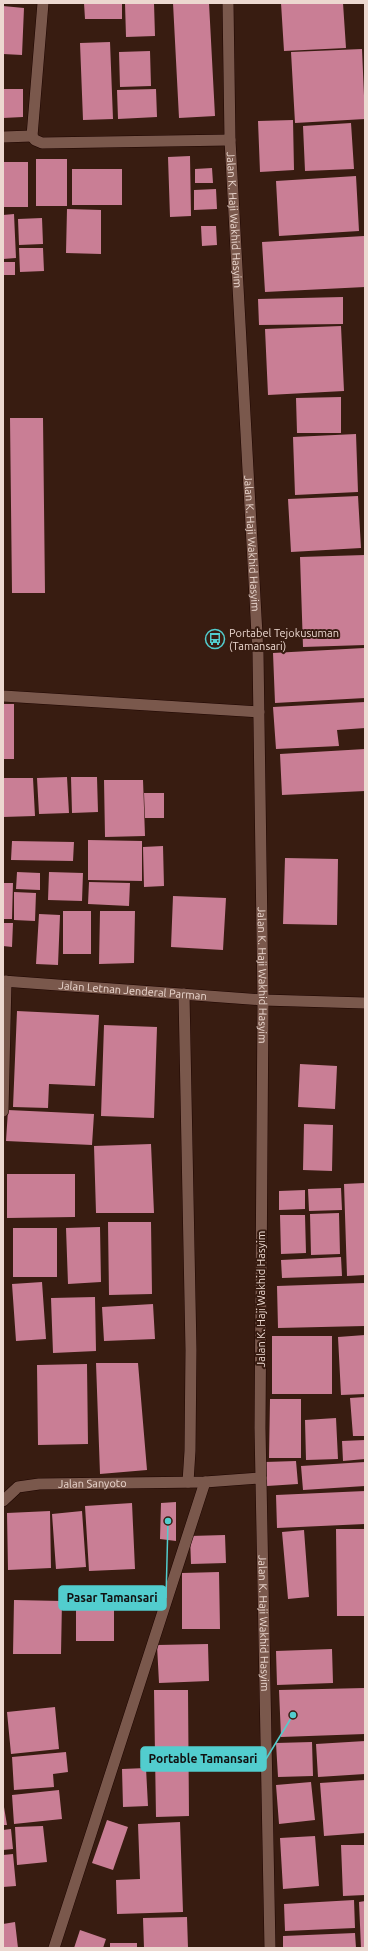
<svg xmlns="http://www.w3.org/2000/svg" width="368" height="1951" viewBox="0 0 368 1951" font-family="Ubuntu,sans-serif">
  <rect width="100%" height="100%" fill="#381c11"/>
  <!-- building -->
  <path fill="#c97e95" d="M84 3H122V19H85Z
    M125 3H154L155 36 126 37Z
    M173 3H209L215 116 179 118Z
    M281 3H343L346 48 284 51Z
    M3 6 24 8 22 55 3 54Z
    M110 42 113 119 83 120 80 43Z
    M362 49 365 119 295 123 291 52Z
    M150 51 151 86 120 87 119 52Z
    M3 89H23V117L3 118Z
    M156 89 157 117 118 119 117 90Z
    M293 120 294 170 260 172 258 121Z
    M351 123 354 169 305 171 303 126Z
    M190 156 191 216 170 217 168 157Z
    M36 159H67V206H36Z
    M3 162H28V207H3Z
    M212 168 213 183H195V169Z
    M72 169H122V205H72Z
    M356 176 359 231 279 236 276 181Z
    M216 189 217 209 194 210V190Z
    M67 209 101 210V254L66 253Z
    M14 214 16 258 3 259V215Z
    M42 218 43 244 19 245 18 219Z
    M201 226H216L217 245 202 246Z
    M364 236 365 287 265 292 262 242Z
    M19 248H43L44 271 20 272Z
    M3 262H15V275H3Z
    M343 297V324L259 325 258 299Z
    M341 326 344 391 268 395 265 329Z
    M341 397V433H297L296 398Z
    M10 418H43L45 593H12Z
    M356 434 358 492 295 495 293 437Z
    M358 496 361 548 291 552 288 499Z
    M365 555V645L303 647 300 557Z
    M364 648 365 698 275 703 273 653Z
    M365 702V728L337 730 339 746 276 749 273 707Z
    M3 704H14V759H3Z
    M365 749V791L282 795 280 754Z
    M67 777 69 813 39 814 37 778Z
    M71 777H97L98 812 72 813Z
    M3 778H33L35 816 3 817Z
    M104 780H143L145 836 105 837Z
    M144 793H164V818H145Z
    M88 840 142 841V881L88 880Z
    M12 841 74 842 73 861 11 860Z
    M163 846 164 886 144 887 143 847Z
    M285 858 338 859 337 925 283 924Z
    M17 872 40 873V890L16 889Z
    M49 872 83 873 82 901 48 900Z
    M89 882 130 883 129 906 88 904Z
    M3 883H13L12 919H3Z
    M14 892 36 893 35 921 14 920Z
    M173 896 226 898 223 950 171 947Z
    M63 911H91V954H63Z
    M100 911H135L134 963 99 964Z
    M39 914 60 915 58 965 36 964Z
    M3 923H13L12 947 3 946Z
    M17 1011 99 1015 95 1086 49 1084 48 1108 13 1107Z
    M104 1025 157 1027 154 1118 101 1116Z
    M300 1064 337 1066 335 1109 298 1107Z
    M8 1110 94 1114 92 1145 6 1141Z
    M304 1124 333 1125 332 1171 303 1170Z
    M151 1144 154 1213H96L94 1146Z
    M7 1174H75V1217L7 1218Z
    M365 1183V1275L347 1276 344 1184Z
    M341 1188 342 1210 309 1211 308 1189Z
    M305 1190V1209L279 1210V1191Z
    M339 1213 340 1254 311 1255 310 1214Z
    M280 1215H305L306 1253 281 1254Z
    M108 1222H151L152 1294 109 1295Z
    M100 1227 101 1282 68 1284 66 1228Z
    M13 1228H57V1277H13Z
    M341 1257 342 1276 282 1278 281 1260Z
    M42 1282 46 1339 16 1341 12 1284Z
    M365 1283V1326L278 1328 277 1286Z
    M95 1297 96 1351 53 1353 51 1298Z
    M153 1304 155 1339 104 1341 102 1307Z
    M365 1335V1394L341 1395 338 1337Z
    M272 1336H332V1394H272Z
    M96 1363H138L147 1470 100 1474Z
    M87 1364 88 1444 38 1445 37 1365Z
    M365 1397V1436H353L350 1398Z
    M270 1399H301V1458H269Z
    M336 1418 338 1459 306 1460 305 1420Z
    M365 1440V1459L343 1461 342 1441Z
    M296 1461 298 1484 267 1486 265 1462Z
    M365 1462V1486L303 1490 301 1466Z
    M365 1491V1524L277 1528 276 1495Z
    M176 1502V1541L160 1539 161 1503Z
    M132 1503 135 1569 89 1571 85 1506Z
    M50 1511 51 1568 8 1570 7 1513Z
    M82 1511 86 1567 56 1569 52 1514Z
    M336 1529H365V1616H337Z
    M304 1530 309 1597 288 1599 282 1532Z
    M225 1535 226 1563 191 1564 190 1536Z
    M219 1572 220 1629H182V1573Z
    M14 1600 62 1601 61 1654H13Z
    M76 1603H114V1641H76Z
    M208 1644 209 1681 159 1683 157 1645Z
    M332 1649 333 1683 277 1685 276 1651Z
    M365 1688V1734L281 1737 279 1690Z
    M154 1690H188L189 1816 156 1817Z
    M55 1707 59 1749 11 1754 7 1712Z
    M365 1741V1774L318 1777 316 1744Z
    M312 1742 313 1776 278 1777 276 1743Z
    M66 1752 68 1772 53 1774 54 1787 14 1790 12 1757Z
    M146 1768 148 1806 123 1807 122 1769Z
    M365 1780V1833L324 1836 320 1783Z
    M311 1782 315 1820 279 1824 276 1785Z
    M59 1790 62 1819 14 1824 12 1795Z
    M3 1801 7 1825H3Z
    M107 1820 128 1827 113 1870 92 1863Z
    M180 1822 183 1912 117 1914 116 1880 140 1879 138 1824Z
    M43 1826 47 1862 17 1865 15 1827Z
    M11 1829 13 1849 3 1850V1830Z
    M315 1836 319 1886 283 1889 280 1838Z
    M341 1845H365V1895L343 1896Z
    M13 1854 16 1886 3 1887V1855Z
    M354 1900 355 1928 285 1931 284 1904Z
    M365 1901V1948H361L359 1902Z
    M187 1917 188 1948H144L143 1918Z
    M15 1922 18 1948H3V1924Z
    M80 1930 106 1939 103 1948H74Z
    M355 1933 356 1948H283V1936Z
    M110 1943H137V1948H110Z"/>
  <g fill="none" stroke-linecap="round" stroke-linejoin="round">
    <defs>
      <path id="service" d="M3 696 259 712"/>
      <g id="minor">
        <path d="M43 3 32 136 35 140 42 143 230 140"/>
        <path d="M3 137 32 136"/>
        <path d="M184 994 191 1350 190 1451 188 1482"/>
        <path d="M3 1111 6 981"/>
        <path id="s1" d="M3 1501 18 1487 39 1484 205 1482 261 1478"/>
        <path d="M54 1948 205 1482"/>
      </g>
      <g id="tertiary">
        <path id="s2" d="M3 981 263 1000 365 1003"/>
      </g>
      <g id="secondary">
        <path id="s3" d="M228 3 230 140 258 653 263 1000 260 1428 270 1948"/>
      </g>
    </defs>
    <!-- service casing -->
    <use href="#service" stroke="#1e0500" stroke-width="12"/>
    <!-- minor casing -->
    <use href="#minor" stroke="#1e0500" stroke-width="12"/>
    <!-- tertiary casing -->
    <use href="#tertiary" stroke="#1e0500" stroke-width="12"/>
    <!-- secondary casing -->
    <use href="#secondary" stroke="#1e0500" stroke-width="12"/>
    <!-- service -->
    <use href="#service" stroke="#7a584c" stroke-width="11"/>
    <!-- minor -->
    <use href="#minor" stroke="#7a584c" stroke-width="11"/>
    <!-- tertiary -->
    <use href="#tertiary" stroke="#7a584c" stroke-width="11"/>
    <!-- secondary -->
    <use href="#secondary" stroke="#7a584c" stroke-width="11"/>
  </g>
  <!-- icons -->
  <defs>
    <symbol id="bus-ring" viewBox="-11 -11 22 22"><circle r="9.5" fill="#381c11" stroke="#52cdce" stroke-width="1.5"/><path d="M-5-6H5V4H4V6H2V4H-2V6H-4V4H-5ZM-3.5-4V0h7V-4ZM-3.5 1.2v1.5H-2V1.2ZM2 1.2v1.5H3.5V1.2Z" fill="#52cdce"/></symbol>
  </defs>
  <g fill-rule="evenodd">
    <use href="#bus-ring" x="204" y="628" width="22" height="22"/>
  </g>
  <g text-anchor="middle" stroke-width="4" stroke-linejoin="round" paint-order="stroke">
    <!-- street labels -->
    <g font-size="11" fill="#ecd8d0" stroke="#381c11">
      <text dy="4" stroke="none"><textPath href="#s3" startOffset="217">Jalan K. Haji Wakhid Hasyim</textPath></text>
      <text dy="4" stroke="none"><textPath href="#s3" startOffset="541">Jalan K. Haji Wakhid Hasyim</textPath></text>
      <text dy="4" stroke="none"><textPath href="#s3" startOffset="973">Jalan K. Haji Wakhid Hasyim</textPath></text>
      <text dy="4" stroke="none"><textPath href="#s2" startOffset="130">Jalan Letnan Jenderal Parman</textPath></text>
      <text transform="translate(261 1299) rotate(-90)" y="4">Jalan K. Haji Wakhid Hasyim</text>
      <text dy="4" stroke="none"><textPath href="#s1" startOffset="95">Jalan Sanyoto</textPath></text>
      <text dy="4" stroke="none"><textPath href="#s3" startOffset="1621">Jalan K. Haji Wakhid Hasyim</textPath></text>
    </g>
    <!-- poi labels -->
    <g font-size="11" fill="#ecd8d0" stroke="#381c11" text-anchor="start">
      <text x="229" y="637">Portabel Tejokusuman<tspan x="229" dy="13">(Tamansari)</tspan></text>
    </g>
  </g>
  <!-- callouts -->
  <path fill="none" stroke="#52cdce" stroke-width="1.5" d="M168 1521L166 1598M293 1715L266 1759"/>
  <g fill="#52cdce" stroke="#381c11" stroke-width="1.5">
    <circle cx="168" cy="1521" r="4"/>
    <circle cx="293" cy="1715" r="4"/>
  </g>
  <g fill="#52cdce" stroke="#52cdce" stroke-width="1.5">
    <rect x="59" y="1586" width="107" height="24" rx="4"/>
    <rect x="141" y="1747" width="125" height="24" rx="4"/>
  </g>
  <g font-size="12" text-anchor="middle" font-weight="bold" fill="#111">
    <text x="112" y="1602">Pasar Tamansari</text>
    <text x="203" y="1763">Portable Tamansari</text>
  </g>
  <!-- border -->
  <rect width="368" height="1951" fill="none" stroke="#ecd8d0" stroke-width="8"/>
</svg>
